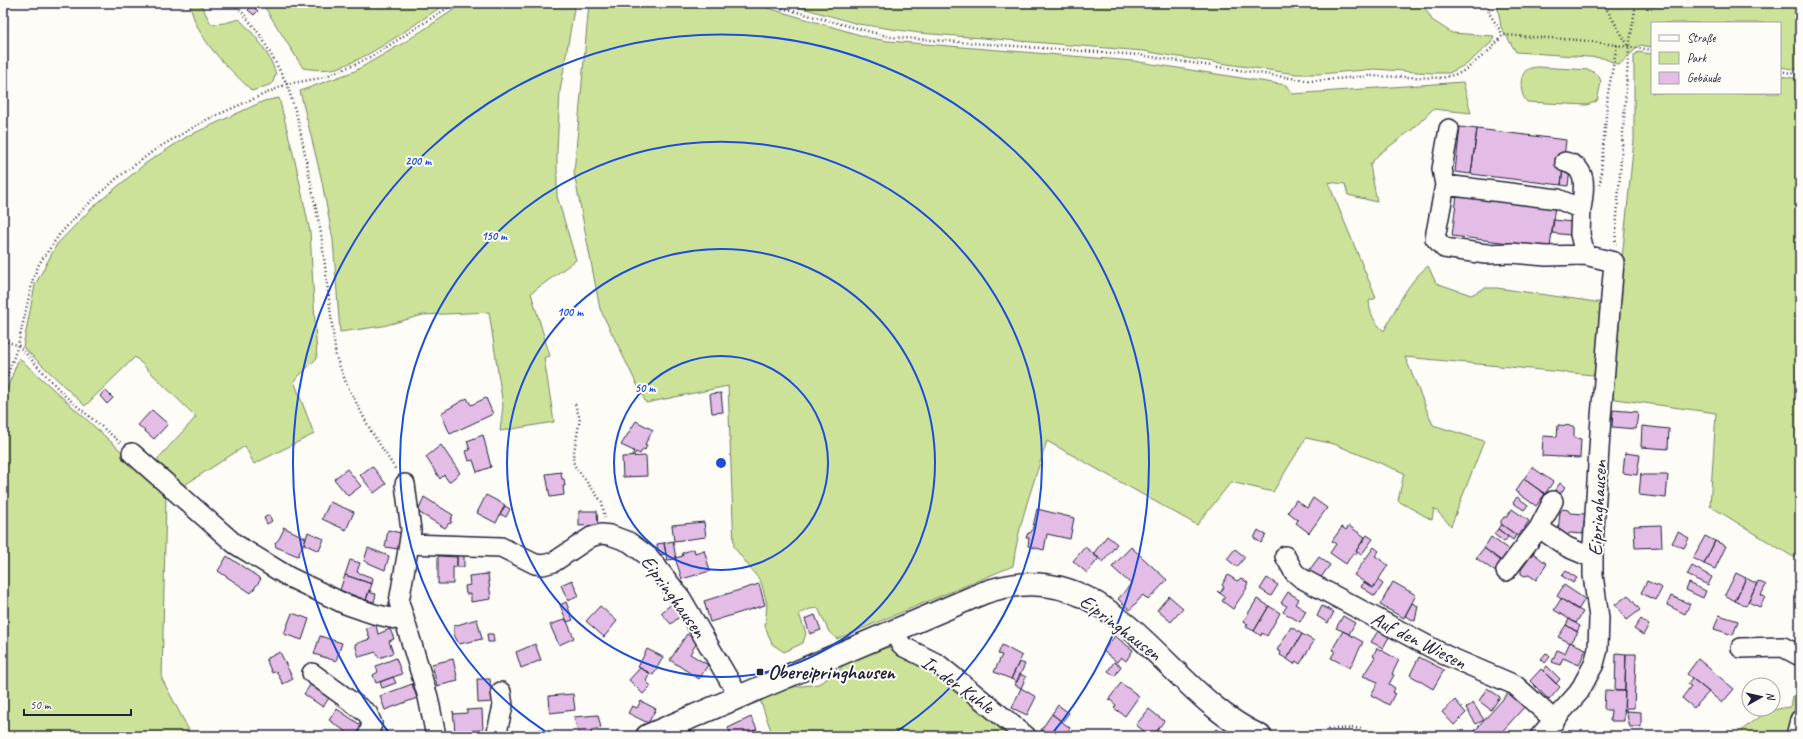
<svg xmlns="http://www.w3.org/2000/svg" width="1803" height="739" viewBox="0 0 1803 739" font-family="Caveat,sans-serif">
  <rect width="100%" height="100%" fill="#fdfcf7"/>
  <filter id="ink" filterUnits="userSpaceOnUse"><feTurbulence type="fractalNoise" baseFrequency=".025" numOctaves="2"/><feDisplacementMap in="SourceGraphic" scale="8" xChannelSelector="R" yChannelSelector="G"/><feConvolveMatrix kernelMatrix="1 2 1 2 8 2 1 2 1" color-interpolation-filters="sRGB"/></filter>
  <g filter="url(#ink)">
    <!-- green -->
    <path fill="#cce298" stroke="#77826a" d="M190 3H200L211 24 225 23 239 19C257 37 268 50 276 74L272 84 252 91C227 66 195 39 190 3Z
      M262 3H447C416 23 377 53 343 66 331 71 315 70 303 68Z
      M464 3H575L560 91 557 151V196L576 260 531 293 550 356 544 358 554 422 500 431 503 406 489 312 423 315 383 326 340 332 333 240 321 177 300 91 355 71 405 42Z
      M589 3H751L870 38 888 41 1133 61 1286 85 1292 94 1463 82 1471 113 1433 109 1414 128 1378 155 1370 165 1377 202 1348 195 1345 184 1328 182 1376 298 1369 301C1370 314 1374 322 1384 331 1396 309 1407 282 1428 266L1436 283 1471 295 1485 288H1497L1603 303 1598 367 1593 375 1405 357 1433 425 1484 441 1451 526 1434 508 1432 520 1398 501 1404 473 1334 444 1306 438 1273 492 1231 482 1197 525 1047 441C1034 482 1018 524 1013 566L837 639 829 632 818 608 810 609 799 614 806 633 803 643 784 652 772 644 765 626 767 604 761 582 734 547 728 386 646 403 600 309 574 173Z
      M785 3H1422L1432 20 1452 33 1494 36 1491 43 1467 64 1449 73H1432L1374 69 1321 74H1296L1172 56 1144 51 919 33 858 24Z
      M1497 3H1800V70L1780 67V23H1652V47L1640 45 1619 65 1603 58 1516 52 1501 27Z
      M1638 52 1652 54V93H1780V76L1800 79V560L1790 555 1710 506 1716 413 1608 398 1634 140V56Z
      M1538 67 1590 70 1599 76 1601 82 1597 101 1587 105 1527 102C1520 95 1518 75 1528 69 1531 68 1535 67 1538 67Z
      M279 98 296 165 310 232 317 358 294 381 314 434 254 464 245 446 180 488 152 465 196 417 135 357 85 406 23 347 35 285 57 244 94 206 146 163 188 136 264 101Z
      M19 358 153 480 166 497 162 679 192 736H3V399Z
      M888 647 923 660 1021 736H773L759 697 794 687 818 684 837 673 843 665Z
      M1800 691V736H1737C1749 721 1771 708 1790 707L1792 697Z"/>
    <!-- building -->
    <path fill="#e3bde6" stroke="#22223b" d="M252 6 258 11 254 15 248 10Z
      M1460 127 1477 129 1471 174 1455 172Z
      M1477 129 1566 140 1561 185 1471 174Z
      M1563 168 1570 169 1568 186 1561 185Z
      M1457 194 1555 205 1550 248 1452 236Z
      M1554 220 1572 222 1570 235 1552 233Z
      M105 390 113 398 107 404 100 396Z
      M721 393 723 412 712 413 710 394Z
      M467 398 471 405 486 398 493 414 450 434 441 413Z
      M152 410 168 424 154 439 138 425Z
      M1613 410 1638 412 1636 429 1612 427Z
      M636 421 653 430 645 444 647 445 645 450 643 449 640 454 636 452 634 456H632L634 451 621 445Z
      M1558 425 1574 426V438L1581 439 1580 458 1542 456 1543 436 1557 437Z
      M1642 426 1669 429 1668 449 1641 447Z
      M483 435 491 467 477 472 473 460 469 461 466 451 470 450 467 441Z
      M441 445 460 473 449 482 444 475 440 479 426 457Z
      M1625 453 1640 455 1637 475 1623 473Z
      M646 456 647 476 623 477 622 457Z
      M372 466 386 484 374 493 360 475Z
      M1532 467 1553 482 1545 494 1524 479Z
      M347 469 361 486 348 496 334 479Z
      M561 472 562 479H564L565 486H563L564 495 550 497 546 474Z
      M1641 473V475H1668L1666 498 1639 495Z
      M1524 479 1545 494 1536 506 1515 491Z
      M1560 483 1565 487 1558 497 1553 493Z
      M486 495 505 505 496 523 477 513Z
      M424 497 453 515 450 521 452 522 450 524 449 523 445 528 418 512Z
      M1517 497 1528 505 1524 510 1513 503Z
      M1313 498 1327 508 1309 533 1296 523 1298 520 1288 512 1296 500 1307 508Z
      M330 502 354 512 346 530 322 519Z
      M505 506 510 509 506 517 500 514Z
      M1037 509 1074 518 1070 539 1047 534 1044 550 1028 546 1029 538H1026L1028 533H1030L1032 531Z
      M1512 509 1529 521 1525 527V530L1522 531 1518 536 1501 524V521L1504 517H1507Z
      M1563 509 1568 510 1570 513 1585 514 1583 534 1570 533 1567 535 1565 533 1558 532 1560 512Z
      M579 511H597L598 525 579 526Z
      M269 515 272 521 267 524 264 518Z
      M704 522 706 537 674 541 672 525Z
      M1501 524 1516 535 1513 540 1498 529Z
      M1661 525 1662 547 1635 548 1634 526Z
      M1349 526 1365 537 1356 551 1357 552 1356 555 1353 553 1346 564 1330 553 1336 544 1332 541 1342 527 1346 530Z
      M283 527 306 538 298 556 276 547 275 543 279 539 284 529Z
      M1498 529 1508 537 1504 542 1494 534Z
      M388 530 401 533 398 549 385 547Z
      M1258 530 1266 535 1261 543 1254 538Z
      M308 532 324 539 319 551 304 544Z
      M1678 532 1689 538 1684 548 1672 543Z
      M1367 535 1373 539 1361 555 1356 551Z
      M1107 536 1117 544 1103 562 1093 554Z
      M1705 536 1715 541 1704 564 1693 558Z
      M1491 537 1512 552 1504 563 1484 548Z
      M673 541 676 559 667 560 664 543Z
      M1715 541 1726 546 1715 569 1704 564Z
      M664 543 666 554 658 555 657 544Z
      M1085 547 1099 558 1087 573 1073 561Z
      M1131 547 1167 580 1148 600 1143 595 1130 610 1118 599 1131 584 1112 567Z
      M1374 547 1379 551 1375 556 1388 565 1373 588 1354 575Z
      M368 548 389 556 385 570 364 561Z
      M1484 548 1504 563 1497 573 1476 558Z
      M694 549 695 553 704 550 710 571 682 579 675 558 683 556 682 553Z
      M1235 549 1245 557 1237 567 1227 559Z
      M457 553 464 554V567H457Z
      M1533 553 1547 564 1536 580 1529 575 1525 576 1521 574V570Z
      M227 556 261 579 251 593 218 571Z
      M438 556 457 557V567H453V584H438Z
      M1319 557 1330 565 1319 580 1308 572Z
      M350 560 360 563 357 572 373 578 372 584 345 575Z
      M1692 566 1712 577 1708 585 1687 575Z
      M1566 571 1577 578 1573 583 1562 576Z
      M1736 573 1746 578 1735 601 1725 595Z
      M488 574 491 599 471 602V594H466L465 586 470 585 469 576Z
      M345 575 372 584 366 600 340 590Z
      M1228 575 1237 581 1241 578 1248 583 1246 587 1247 588 1233 609 1222 601 1225 597 1217 591 1220 593 1224 587 1222 585Z
      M1267 578 1278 585 1271 596 1260 589Z
      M1746 578 1757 584 1746 606 1735 601Z
      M572 580 579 596 568 601 561 585Z
      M1378 580 1383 584 1375 596 1361 587 1364 582 1373 588Z
      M1647 581 1662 588 1656 600 1641 593Z
      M1758 581 1766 585 1761 595 1765 597 1760 607 1748 602Z
      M1393 582 1416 595 1404 618 1380 605Z
      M1689 583 1706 591 1703 598 1686 590Z
      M759 584 765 605 710 622 704 601Z
      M1564 585 1585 599 1578 610 1557 596Z
      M369 590 371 591V593L376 594 374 602 366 600Z
      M1288 592 1299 599 1295 604 1306 611 1300 622 1283 612 1287 606 1281 603Z
      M1628 595 1640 610 1627 620 1615 605Z
      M1169 596 1183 608 1171 622 1157 610Z
      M1671 596 1690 604 1685 614 1667 605Z
      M1257 599 1269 606 1254 631 1246 627 1248 624 1243 622Z
      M1561 599 1583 612 1576 623 1554 610Z
      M675 601 684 613 671 624 661 613Z
      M566 602 573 620 567 622 560 605Z
      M1412 603 1418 606 1415 621 1405 616Z
      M600 606 617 621 604 637 586 621Z
      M1269 606 1280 613 1267 636 1262 633 1261 636 1254 631Z
      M1322 606 1334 612 1328 623 1317 616Z
      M292 613 309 619 302 640 284 634Z
      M815 615 821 630 810 634 805 619Z
      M1719 615 1738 621 1733 635 1714 629Z
      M1343 616 1355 623 1349 634 1336 628Z
      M477 619 482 639 459 644 454 635V626Z
      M566 619 574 638 559 645 550 625Z
      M1569 619 1580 626 1577 632 1566 625Z
      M1641 619 1649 625 1643 635 1634 629Z
      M376 625 378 634 390 629 394 639 389 641 393 653 379 658 376 652 359 657 355 644 370 639 366 628Z
      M1566 625 1578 632 1571 643 1558 637Z
      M1291 627 1302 634 1287 659 1280 655 1281 652 1277 650Z
      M1343 631 1363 642 1350 668 1331 658 1335 651 1332 650Z
      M1378 631 1389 637 1383 648 1371 642Z
      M487 634H493L494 642H488Z
      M687 634 698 641 690 654 708 665 699 679 670 660Z
      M1302 634 1314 641 1300 664 1296 661 1294 664 1287 659Z
      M320 636 342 643 336 661 314 654Z
      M1115 636 1133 650 1126 661 1121 657 1117 662 1103 651Z
      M1570 642 1586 649 1579 665 1563 658 1560 665 1552 662 1557 650 1565 653Z
      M535 644 541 660 521 668 516 652Z
      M1002 645 1022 656 1011 679 994 672 1002 655 998 654Z
      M1377 648 1399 660 1392 674 1394 675 1389 684 1395 688 1393 692 1395 693 1389 705 1371 695 1378 682 1363 676 1375 657 1373 656Z
      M647 649 663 657 653 675 638 667Z
      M280 652 293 679 283 684 276 671 272 673 266 659Z
      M1546 653 1550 657 1545 663 1541 659Z
      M1616 653 1626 654 1625 691H1615Z
      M1626 654H1636V658L1634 708H1626V711H1624Z
      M1419 657 1444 670 1433 689 1410 675Z
      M396 658 402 674 376 683 373 675 378 672 376 666Z
      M453 659 458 681 437 686 432 664Z
      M1698 659 1734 689 1722 703 1687 674Z
      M1019 662 1025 664 1017 682 1011 679Z
      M1114 662 1121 666 1115 676 1108 671Z
      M1547 666 1560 679 1556 684 1543 671Z
      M640 668 650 673 646 681 651 686 643 694 629 680Z
      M1541 669 1560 687 1549 700 1530 681Z
      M1020 674 1026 677 1021 688 1015 685Z
      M393 677 396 683 382 688 380 682Z
      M1692 678 1709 692 1694 708 1682 698 1691 686 1687 684Z
      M477 679H490L492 702 478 703Z
      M313 681 331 695 323 707 304 694Z
      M1121 683 1139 696 1125 716 1114 708 1116 705 1109 699Z
      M412 684 417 698 385 710 380 696Z
      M1021 688 1036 697 1027 715 1012 708Z
      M1487 688 1500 697 1491 710 1479 701Z
      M1605 690 1625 691 1624 721H1610L1611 710H1606L1604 708Z
      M1510 691 1526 705 1498 736H1477L1473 733Z
      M573 694 575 710 550 713 549 696Z
      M1455 700 1466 713 1454 725 1442 712Z
      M641 701 656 709 648 723 628 713 632 706 637 708Z
      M1473 703 1484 720 1476 724 1466 708Z
      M1058 705 1069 713 1062 722 1052 714Z
      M337 709 365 728 362 736H352L329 720Z
      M482 709 483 730 455 732 453 711 454 714 467 713V710Z
      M1149 709 1164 721 1153 736H1147L1142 733 1144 731 1136 725Z
      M1626 711 1641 712V727H1630Z
      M1052 714 1070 728 1064 736H1049L1041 730Z
      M598 715 601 728 591 730 592 734 579 736 574 717Z
      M751 717 757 729 752 732 754 736H732L728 728Z
      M541 729 544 736H532L531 734Z
      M1216 729 1224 735V736H1211Z"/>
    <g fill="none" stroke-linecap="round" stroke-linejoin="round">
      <defs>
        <path id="minor" d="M1449 129 1442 169 1445 185 1558 199 1581 209 1580 234 1585 255 1614 262 1601 417 1593 546V575L1599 618 1598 649 1594 664 1579 692 1540 736
          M1565 162C1589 167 1584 190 1581 209
          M1445 185 1435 238 1444 248 1486 254 1512 253 1546 256 1585 255
          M132 453 235 544 289 577 345 604 374 614 404 621
          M405 484 411 530 409 544
          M1539 528 1553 501
          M1285 556 1294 572 1301 578 1445 655 1515 685 1555 721
          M1506 571 1539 528 1567 547 1593 558
          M894 630 900 643 904 647 938 664 1026 736
          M1741 648 1783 647 1800 656
          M312 673 368 714 372 724 368 736
          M436 736 428 697 399 602 409 544 501 547 535 564 543 565 554 562 591 537 601 534 610 535 629 542 649 557 681 598 739 697
          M496 736 503 706 501 692
          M1796 736 1800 720"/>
        <path id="major" d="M647 736 983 593C1112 547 1162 692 1260 736"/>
      </defs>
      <!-- minor casing -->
      <use href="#minor" stroke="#22223b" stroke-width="22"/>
      <!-- major casing -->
      <use href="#major" stroke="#22223b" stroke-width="25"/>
      <!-- path -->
      <path stroke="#22223b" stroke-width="2.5" stroke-dasharray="1 3" stroke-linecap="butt" d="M235 3 261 36 287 84 298 120 321 233 336 357 347 385 371 431 396 470
        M763 3 890 37 1139 55 1311 81 1369 76 1442 78 1460 73 1469 67 1491 49 1503 35 1579 40 1652 50
        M1487 3 1489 13 1503 35
        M1603 3 1629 47
        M1780 71 1800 75
        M1600 185 1608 93 1617 45
        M1615 245 1629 47 1636 3
        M3 341 18 345 64 395 121 443
        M3 388 18 345 33 279 39 264 59 235 83 209 116 179 156 149 206 120 287 84 321 78 356 64 374 55 455 3
        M575 404 580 419 573 457 574 465 602 502 605 519
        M1328 729 1364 728"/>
      <!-- minor -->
      <use href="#minor" stroke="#fdfcf7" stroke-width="19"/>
      <!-- major -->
      <use href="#major" stroke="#fdfcf7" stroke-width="22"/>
    </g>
  </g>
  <!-- distance rings -->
  <g fill="none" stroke="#1d4ed8" stroke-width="2">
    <circle cx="721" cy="463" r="107"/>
    <circle cx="721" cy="463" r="214"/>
    <path d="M551 735A321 321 0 1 1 891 735"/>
    <path d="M391 735A428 428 0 1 1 1051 735"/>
  </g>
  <!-- markers -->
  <rect fill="#22223b" stroke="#fdfcf7" stroke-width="1.5" x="756" y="668" width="8" height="8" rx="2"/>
  <g text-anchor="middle" stroke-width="4" stroke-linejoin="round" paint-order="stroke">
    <!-- street labels -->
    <g font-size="20" fill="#22223b" stroke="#fdfcf7">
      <text transform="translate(1597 508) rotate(-87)" y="7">Eipringhausen</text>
      <text transform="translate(674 596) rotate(54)" y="7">Eipringhausen</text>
      <text transform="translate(1121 627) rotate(37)" y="7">Eipringhausen</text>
      <text transform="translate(1419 640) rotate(27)" y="7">Auf den Wiesen</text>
      <text transform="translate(958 684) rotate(36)" y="7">In der Kuhle</text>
    </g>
    <!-- poi labels -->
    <g font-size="20" font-weight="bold" fill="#22223b" stroke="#fdfcf7" text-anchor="start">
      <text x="768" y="679">Obereipringhausen</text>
    </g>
  </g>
  <circle cx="721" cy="463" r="6" fill="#1d4ed8" stroke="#fdfcf7" stroke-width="2"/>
  <g font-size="12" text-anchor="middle" font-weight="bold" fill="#1d4ed8" stroke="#fdfcf7" stroke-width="4" stroke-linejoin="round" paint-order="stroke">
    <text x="418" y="165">200 m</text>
    <text x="494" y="240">150 m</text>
    <text x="570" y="316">100 m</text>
    <text x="645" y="392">50 m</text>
  </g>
  <!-- margin -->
  <rect width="1803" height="739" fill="none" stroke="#fdfcf7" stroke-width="16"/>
  <rect x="8" y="8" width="1787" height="723" fill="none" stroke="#22223b" stroke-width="1.5" filter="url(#ink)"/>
  <!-- legend -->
  <rect x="1651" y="22" width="130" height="72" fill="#fdfcf7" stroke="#a5a5ac"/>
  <rect x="1659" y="35" width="20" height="6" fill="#fdfcf7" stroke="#a5a5ac"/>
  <text x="1687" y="42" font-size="12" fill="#22223b">Straße</text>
  <rect x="1659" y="52" width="20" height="12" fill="#cce298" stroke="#a5a5ac"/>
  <text x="1687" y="62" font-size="12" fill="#22223b">Park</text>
  <rect x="1659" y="72" width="20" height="12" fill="#e3bde6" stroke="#a5a5ac"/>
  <text x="1687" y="82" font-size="12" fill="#22223b">Gebäude</text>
  <!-- north arrow -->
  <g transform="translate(1761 697) rotate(82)"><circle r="19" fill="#fdfcf7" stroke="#a5a5ac"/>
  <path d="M0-3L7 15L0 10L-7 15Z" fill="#22223b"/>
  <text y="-6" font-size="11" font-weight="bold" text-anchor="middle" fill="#22223b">N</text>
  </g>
  <!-- scale -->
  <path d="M24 709v6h107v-6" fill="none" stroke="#22223b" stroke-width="2"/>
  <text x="30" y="709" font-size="12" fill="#22223b" stroke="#fdfcf7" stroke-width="3" paint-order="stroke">50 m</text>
</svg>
